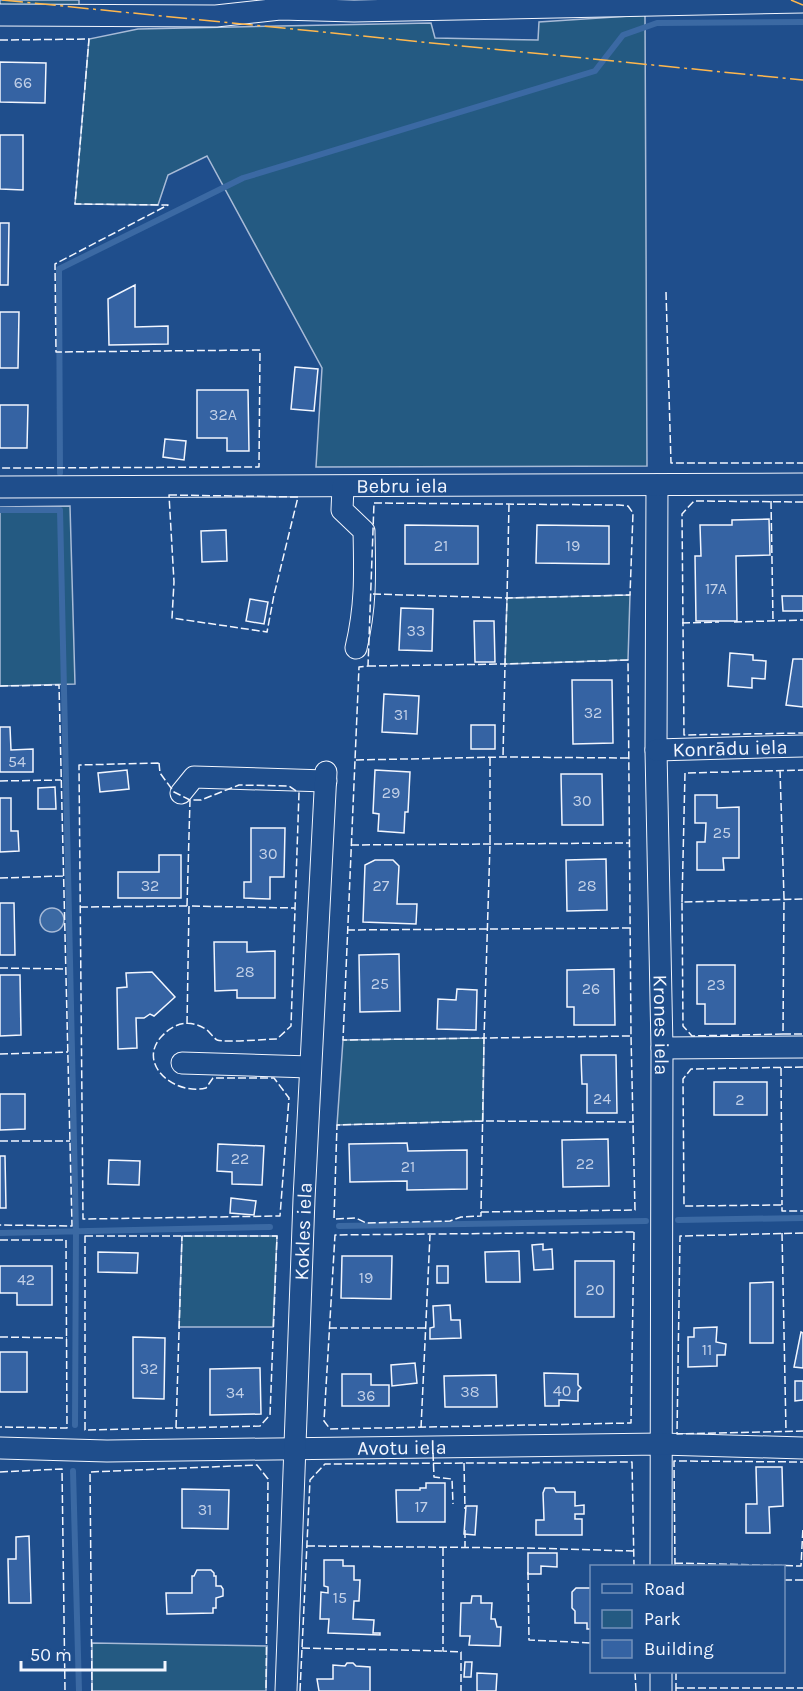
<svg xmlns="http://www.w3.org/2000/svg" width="803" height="1691" viewBox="0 0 803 1691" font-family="Karla,sans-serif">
  <rect width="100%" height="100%" fill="#1f4e8c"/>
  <!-- green -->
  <path fill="#245a82" stroke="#a8bbd7" stroke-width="1.5" d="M0 0H79V9L0 7Z
    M645 15 647 466 316 467 322 368 207 156 168 175 158 205 75 204 89 39 138 29 431 23 435 38 538 40 539 22Z
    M70 506 75 684 0 686V507Z
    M630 595 628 660 505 664 507 598Z
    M484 1038 483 1121 337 1125 343 1040Z
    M182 1236H277L273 1327H179Z
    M92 1643 267 1646 266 1691H92Z"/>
  <!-- water -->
  <path fill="#3b69a3" stroke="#a8bbd7" stroke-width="1.5" d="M40 920a12 12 0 1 1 24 0a12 12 0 1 1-24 0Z"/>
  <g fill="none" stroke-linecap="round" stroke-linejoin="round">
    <!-- stream -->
    <path stroke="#3b69a3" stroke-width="6" d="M60 473 59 269 243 178 595 71 623 35 657 23 803 22
      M0 510H60L76 1231 75 1425
      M678 1220 803 1218
      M339 1226 646 1221
      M0 1233 270 1227
      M73 1471 79 1691"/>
  </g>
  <!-- building -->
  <path fill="#3563a3" stroke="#f2f6ff" stroke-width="1.5" d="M0 62 46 63 45 103 0 102Z
    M0 135H23V190L0 189Z
    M0 223H9L8 285H0Z
    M135 285V327L168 326V344L109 345 108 299Z
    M0 312H19L18 368H0Z
    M295 367 318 369 314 411 291 409Z
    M197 390H248L249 451H227V438H197Z
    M0 405H28L27 448H0Z
    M165 439 186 441 184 460 163 457Z
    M769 519 770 555 736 556 737 621H696L695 556H701L700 525H732V520Z
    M405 525 478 526V564H405Z
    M537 525 609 526V564L536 563Z
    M226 530 227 561 202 562 201 531Z
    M782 596H803V611H783Z
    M250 599 268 602 264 624 246 621Z
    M401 608 433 609 432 651 399 650Z
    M474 621H494L495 662H475Z
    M730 653 753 655V660L766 661 765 679 752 678V688L728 686Z
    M793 659H803V707L786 705Z
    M572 680H612L613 743 573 744Z
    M384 694 419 696 417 734 382 732Z
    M471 725H495V749H471Z
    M0 727H10L11 750 33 749V772H0Z
    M127 770 129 789 100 792 98 773Z
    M375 770 410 772 408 812H405L404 833 378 831 379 814 373 813Z
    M561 774H602L603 825H562Z
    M55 787 56 809H38V788Z
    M695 795H717V808L739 807V858H723L724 870H697V842H705L706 823H695Z
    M0 798H11V831H18L19 851 0 852Z
    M251 828H285L284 877H270V899L244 898V882H251Z
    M159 855H181V898H118V872H159Z
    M606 859 607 910 567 911 566 860Z
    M375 860H393L399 866 397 904H417L416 924 363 922 365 865Z
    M0 903H14L15 955H0Z
    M214 942H247V952L275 951V998H237V990L215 991Z
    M399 954 400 1011 360 1012 359 955Z
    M697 965H735V1024H705V1004H697Z
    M614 969 615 1025H574V1007H567V970Z
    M152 972 175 997 154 1016 150 1014 144 1018H136L137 1048 118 1049 117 988 127 987 126 973Z
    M0 975H20L21 1035 0 1036Z
    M457 989 477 990 476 1030 437 1029 438 999 456 1000Z
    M581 1055H616L617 1113H587V1084H582Z
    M714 1082H767V1115H714Z
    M0 1094H25V1129L0 1130Z
    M608 1139 609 1186 563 1187 562 1140Z
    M407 1143 408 1151 467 1150V1189L407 1190V1181L350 1182 349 1144Z
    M218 1144 264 1146 262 1185 232 1184V1172L217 1171Z
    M0 1156H5L6 1208H0Z
    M109 1160 140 1161 139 1185 108 1184Z
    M231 1198 256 1201 254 1215 230 1213Z
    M543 1244V1250L552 1249 553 1269 534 1270 532 1245Z
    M519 1251 520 1282H486L485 1252Z
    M98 1252 138 1253 137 1273 98 1272Z
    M342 1256H392L391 1299 341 1298Z
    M575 1261H614V1317H575Z
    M0 1266H52V1305H17V1293H0Z
    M437 1266H448V1283H437Z
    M773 1282V1343H750V1283Z
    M450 1305 451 1320H460L461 1338 430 1339V1328L434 1327 433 1306Z
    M717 1327 716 1342 726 1344 725 1355H717V1366L688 1367V1337H694V1328Z
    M801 1332 803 1333V1368L794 1367Z
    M133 1337 165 1338 164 1399 133 1398Z
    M0 1352H27V1392H0Z
    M415 1363 417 1383 392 1386 391 1365Z
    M260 1368 261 1414 210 1415V1369Z
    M544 1373 578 1374V1385L581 1388 578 1391V1401L559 1400V1406H545Z
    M342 1374H371V1385H389V1406H342Z
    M496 1375 497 1407H445L444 1376Z
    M795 1381H803V1400L795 1401Z
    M756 1467H782L783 1506 769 1507 770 1533H746V1504H757Z
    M426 1483H445V1522H397L396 1490H420V1488H426Z
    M545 1488H554L556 1492H575V1506L584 1505V1514H575V1519H582V1535H536V1520H544L543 1493Z
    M182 1489 229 1490 228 1529 182 1528Z
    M466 1506H477L475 1535 464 1534Z
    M29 1536 31 1603H9L8 1559H16V1537Z
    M528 1553H557V1567L541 1566V1574H528Z
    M324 1560H343V1566H354V1580H360L359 1601H354L353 1619 374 1620 373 1633H380V1635L328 1633 329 1619H320L321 1592 328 1593V1587L324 1586Z
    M197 1570H211L214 1573V1576H216V1586H221L223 1589V1596L216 1598V1608H213V1613L167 1614 166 1593H192V1576H194Z
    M576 1588H592V1629H587V1623H575V1611L572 1608V1592Z
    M472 1596H481V1603H492L491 1619H495L497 1627H501L500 1646 469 1645 470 1636H460L461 1603H471Z
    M465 1662H472L471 1677H464Z
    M347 1663H353L356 1666 370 1667V1691H319L317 1679H333V1665L345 1666Z
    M477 1673 497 1674 496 1691H477Z"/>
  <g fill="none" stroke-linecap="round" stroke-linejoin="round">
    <defs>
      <g id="minor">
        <path d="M0 15 216 16 280 9 354 11 803 2"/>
        <path id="s1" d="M657 485 656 750 662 1048 661 1566"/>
        <path id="s2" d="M0 487 803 484"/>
        <path d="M343 487 342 510 364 531C365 574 366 606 356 648"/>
        <path id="s3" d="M656 750 803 746"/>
        <path d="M181 793 194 777 326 781"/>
        <path d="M662 1048 803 1047"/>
        <path d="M182 1063 310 1067"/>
        <path id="s4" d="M0 1448 107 1451 661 1444 803 1448"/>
        <path d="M661 1672V1691"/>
        <path id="s5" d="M286 1691 304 1199 326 772"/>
      </g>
    </defs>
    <!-- minor casing -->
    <use href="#minor" stroke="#f2f6ff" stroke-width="23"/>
    <!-- minor -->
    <use href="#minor" stroke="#1f4e8c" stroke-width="21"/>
    <!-- fence -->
    <path stroke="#f2f6ff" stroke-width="1.5" stroke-dasharray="8 3" stroke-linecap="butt" d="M0 40 89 39 75 204 168 205 55 264 56 352 260 350 259 467 0 468
      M666 292 671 463H803
      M169 495 298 497 274 595 267 632 172 618 174 582Z
      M771 501 773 621
      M803 502 694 501 682 514 684 735 803 733
      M374 503 619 505 628 506 633 513 630 595 507 598 505 664 628 660 631 1036 635 1210 481 1212 484 1038 343 1040 359 667 368 666Z
      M373 594 507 598 509 504
      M734 622 803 620
      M682 623 719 622
      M368 666 505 664 503 757
      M0 686 59 685 72 1226 0 1225
      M490 758V844L484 1038 631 1036
      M356 760 503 757 629 758
      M159 763 160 773 174 792 190 800H201L239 785 289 786 299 793 291 1026 277 1039C266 1039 225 1043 217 1040 214 1038 210 1033 207 1030 191 1019 175 1022 162 1036 136 1063 174 1096 206 1088L213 1078H274L289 1098 280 1216 83 1219 79 765Z
      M780 770 784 898 783 1034 692 1036 683 1026 682 902 803 899
      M0 781 61 780
      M351 845 629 843
      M0 878 63 876
      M682 902 685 773 803 770
      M187 906 190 800
      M80 907 189 906
      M347 930 630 928
      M0 968 66 969
      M187 1024 189 906 295 908
      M783 1034H803
      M0 1054 68 1052
      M803 1067 691 1069 683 1079 684 1206 782 1205V1211H803
      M781 1068 782 1205
      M0 1141H70
      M481 1212V1216L461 1217 450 1221 366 1223 356 1218 334 1219 337 1125 483 1121 634 1122
      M634 1232 631 1423 330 1429 324 1421 335 1235Z
      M782 1233 786 1431
      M803 1233 680 1236 677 1434 803 1431
      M85 1236H277L270 1415 260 1426 85 1430Z
      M0 1240H66L67 1428 0 1427
      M329 1328H425
      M0 1337 67 1338
      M176 1428 182 1236
      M421 1428 430 1235
      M433 1453 434 1477 452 1479 453 1504
      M464 1463 465 1509
      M0 1472 62 1469 65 1691
      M465 1530V1548
      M307 1546 528 1548 633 1551
      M443 1548V1651L461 1652V1691
      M675 1563 801 1566 803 1527
      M675 1566 674 1461 803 1462
      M528 1572 529 1640 592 1643
      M784 1580H803
      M302 1648 443 1651
      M635 1672 636 1691
      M676 1672V1691
      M676 1688H803
      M92 1691 90 1472 257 1465 268 1479 266 1691
      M300 1691 310 1480 325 1464 632 1462 634 1566"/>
    <!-- power -->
    <path stroke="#ffb74d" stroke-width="1.5" stroke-dasharray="21 4.5 3 4.5" stroke-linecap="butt" d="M2 0 803 80
      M791 0 803 5"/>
  </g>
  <g text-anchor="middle" stroke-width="4.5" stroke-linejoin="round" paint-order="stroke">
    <!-- number labels -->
    <g font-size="16" fill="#c3d1e8">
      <text x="23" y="88">66</text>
      <text x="223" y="420">32A</text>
      <text x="441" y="551">21</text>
      <text x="573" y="551">19</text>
      <text x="716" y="594">17A</text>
      <text x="416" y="636">33</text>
      <text x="593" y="718">32</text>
      <text x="401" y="720">31</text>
      <text x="17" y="767">54</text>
      <text x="391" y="798">29</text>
      <text x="582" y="806">30</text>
      <text x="722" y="838">25</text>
      <text x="268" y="859">30</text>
      <text x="150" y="891">32</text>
      <text x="381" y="891">27</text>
      <text x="587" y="891">28</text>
      <text x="245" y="977">28</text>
      <text x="380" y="989">25</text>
      <text x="716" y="990">23</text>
      <text x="591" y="994">26</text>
      <text x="602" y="1104">24</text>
      <text x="740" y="1105">2</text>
      <text x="240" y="1164">22</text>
      <text x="585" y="1169">22</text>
      <text x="408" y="1172">21</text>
      <text x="366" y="1283">19</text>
      <text x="26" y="1285">42</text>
      <text x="595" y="1295">20</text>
      <text x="707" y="1355">11</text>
      <text x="149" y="1374">32</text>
      <text x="562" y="1396">40</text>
      <text x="470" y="1397">38</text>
      <text x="235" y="1398">34</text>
      <text x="366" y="1401">36</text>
      <text x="421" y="1512">17</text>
      <text x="205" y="1515">31</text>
      <text x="340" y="1603">15</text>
    </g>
    <!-- street labels -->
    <g font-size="20" fill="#f2f6ff" stroke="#1f4e8c">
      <text dy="7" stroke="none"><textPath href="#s2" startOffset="402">Bebru iela</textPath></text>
      <text dy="7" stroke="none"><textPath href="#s3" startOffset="74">Konrādu iela</textPath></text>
      <text dy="7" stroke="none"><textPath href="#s1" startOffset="540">Krones iela</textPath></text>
      <text dy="7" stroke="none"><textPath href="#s5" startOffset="460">Kokles iela</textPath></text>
      <text dy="7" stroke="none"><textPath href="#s4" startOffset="402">Avotu iela</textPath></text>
    </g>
  </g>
  <!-- legend -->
  <rect x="590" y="1565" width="195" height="108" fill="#1f4e8c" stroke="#7391ba" stroke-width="1.5"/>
  <rect x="602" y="1584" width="30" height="9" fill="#1f4e8c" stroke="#7391ba" stroke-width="1.5"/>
  <text x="644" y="1595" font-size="18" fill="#f2f6ff">Road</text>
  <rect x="602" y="1610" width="30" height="18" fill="#245a82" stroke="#7391ba" stroke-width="1.5"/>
  <text x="644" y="1625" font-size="18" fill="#f2f6ff">Park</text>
  <rect x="602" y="1640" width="30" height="18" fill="#3563a3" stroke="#7391ba" stroke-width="1.5"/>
  <text x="644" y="1655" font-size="18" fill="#f2f6ff">Building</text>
  <!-- scale -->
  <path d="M21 1661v9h144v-9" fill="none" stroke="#f2f6ff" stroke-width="3"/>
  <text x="30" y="1661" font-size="18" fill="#f2f6ff" stroke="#1f4e8c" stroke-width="4.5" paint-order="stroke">50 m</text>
</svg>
